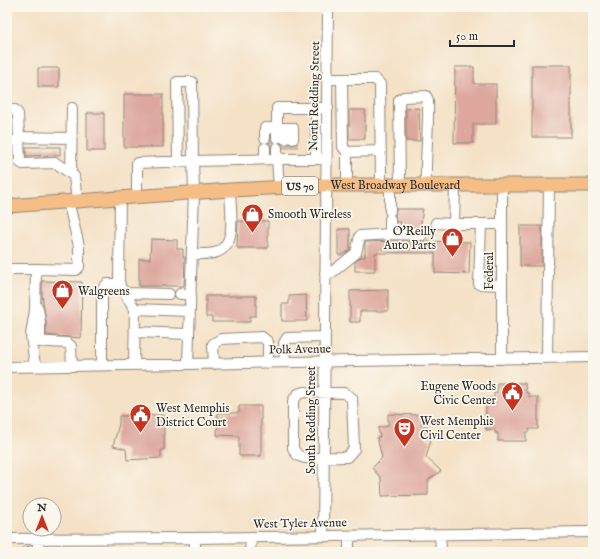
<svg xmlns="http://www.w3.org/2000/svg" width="600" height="559" viewBox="0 0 600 559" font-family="'IM FELL English',serif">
  <rect width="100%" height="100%" fill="#fbf7ec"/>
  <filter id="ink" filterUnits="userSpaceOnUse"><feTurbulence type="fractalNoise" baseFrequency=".025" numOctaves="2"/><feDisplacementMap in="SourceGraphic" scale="8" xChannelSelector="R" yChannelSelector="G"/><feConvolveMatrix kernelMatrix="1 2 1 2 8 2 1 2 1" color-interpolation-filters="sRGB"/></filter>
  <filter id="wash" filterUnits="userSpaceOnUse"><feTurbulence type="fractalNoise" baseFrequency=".012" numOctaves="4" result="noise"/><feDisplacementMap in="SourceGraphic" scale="16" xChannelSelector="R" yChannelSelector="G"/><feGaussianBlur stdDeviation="0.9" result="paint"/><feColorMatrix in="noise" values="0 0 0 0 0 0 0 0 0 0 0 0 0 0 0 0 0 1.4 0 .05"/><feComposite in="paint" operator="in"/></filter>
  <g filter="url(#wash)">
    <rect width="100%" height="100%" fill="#f4e1c6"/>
    <g id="blocks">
      <!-- building -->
      <path fill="#dda79d" d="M532 65H571V137H532Z
        M455 67H474V84H496V124H473V143H454Z
        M38 68H59V87H38Z
        M124 94H163V147H124Z
        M419 108 420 141H406V109Z
        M349 110H365V139H349Z
        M87 113H104V151H87Z
        M26 147H60V155L26 156Z
        M396 209H423L420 228 401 226 400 222H396L395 215Z
        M238 221H268V248H237Z
        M520 226H542V266H520Z
        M338 229H350V250L342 255H338Z
        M151 239 177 240V249H183V257H185L184 286H139V259H150Z
        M407 241 470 242 469 274 435 273V253H375V271H355V262L361 257H365V242Z
        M42 281 82 282 81 338 46 335V321L42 295Z
        M388 290V311H360V322H350V291Z
        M306 295 307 321H282V304H289V296Z
        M206 296H256V316H250V322H212V317H206Z
        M497 383H525L526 393H529V397H538V429H529V432H526V441H498V433H495V429L486 430V398H494V393H497Z
        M239 406H261V456H239V436L217 435 218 413H239Z
        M388 414 421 415V425L429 427 426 438 431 440 426 457 441 471 428 480V495L382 496 381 478 372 468 382 458 377 437H380L378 428 388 426Z
        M164 415V450H161V458L127 460 126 449 113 446 119 424V416Z"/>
    </g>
  </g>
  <g filter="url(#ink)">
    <use href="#blocks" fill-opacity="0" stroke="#908678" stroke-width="1"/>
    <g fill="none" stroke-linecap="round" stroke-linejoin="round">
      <!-- minor-tunnel -->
      <path stroke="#ccbda7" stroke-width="10" stroke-dasharray="10 5" stroke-linecap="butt" d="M271 138V148
        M285 139V149
        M293 139V148"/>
      <defs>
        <path id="minor" d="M328 79H375L380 84 381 184
          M342 79 343 147 347 152V184
          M7 110H15L18 114 20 162 23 164 56 163 74 176 77 201
          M284 128 285 139
          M19 137 70 138
          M265 138V128H293V139
          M277 138V108H328
          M7 141H19
          M265 148V159
          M277 148V159H326
          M347 152 381 151
          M316 159V108
          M178 162 177 82H192L193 161 277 159 279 187
          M71 173 72 108
          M390 184V211
          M400 184 399 100 404 97 426 96 428 100C429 129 425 156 426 184
          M502 184V359
          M455 185 454 224H502
          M137 197V163L193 161 194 192 188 364
          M120 198 119 281 120 286 135 309 134 365
          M436 223 454 224
          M481 224 479 284 502 285
          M390 234 422 235
          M192 254C200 254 210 255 217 252 238 244 230 208 230 190
          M7 269H36L35 310 31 335 35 366
          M36 269 76 270 79 267V246L68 201
          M325 273H331L356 253 360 236 390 234V219
          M124 293 169 294
          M180 294H191
          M38 308 40 322V342
          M135 309 190 311
          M135 332 189 334
          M32 341 67 343 71 346 72 366
          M547 358 549 185
          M285 362 284 343 287 338 324 337
          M214 364 213 344 221 339 262 337 268 342V363
          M102 365V290L107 284H119
          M7 367 593 357
          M304 392 344 393 352 398 354 449 347 457 306 458C299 457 296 455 293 448V401L298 394Z
          M440 534 441 552
          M323 536 328 7
          M349 536V552
          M195 538V552
          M7 539 195 538 593 532
          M38 539V552
          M26 552H38
          M250 552 251 537"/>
        <g id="major">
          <path id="s1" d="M7 206 230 190 326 185H593"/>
        </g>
      </defs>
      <!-- minor casing -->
      <use href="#minor" stroke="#908678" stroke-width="12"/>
      <!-- major casing -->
      <use href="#major" stroke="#908678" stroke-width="15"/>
      <!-- minor -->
      <use href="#minor" stroke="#fff" stroke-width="10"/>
      <!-- major -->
      <use href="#major" stroke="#f6be87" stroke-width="13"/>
    </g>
  </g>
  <!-- icons -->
  <defs>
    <symbol id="shop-pin" viewBox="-11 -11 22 30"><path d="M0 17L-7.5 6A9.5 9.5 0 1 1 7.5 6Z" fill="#c8321e" stroke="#fbf7ec"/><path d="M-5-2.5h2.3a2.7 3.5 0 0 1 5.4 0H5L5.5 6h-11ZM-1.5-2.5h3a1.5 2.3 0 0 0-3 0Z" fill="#fff"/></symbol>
    <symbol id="civic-pin" viewBox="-11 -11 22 30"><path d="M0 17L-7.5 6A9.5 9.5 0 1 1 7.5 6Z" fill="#c8321e" stroke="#fbf7ec"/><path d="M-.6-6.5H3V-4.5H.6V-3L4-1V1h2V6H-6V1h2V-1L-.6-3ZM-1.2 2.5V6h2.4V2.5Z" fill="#fff"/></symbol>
    <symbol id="theatre-pin" viewBox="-11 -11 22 30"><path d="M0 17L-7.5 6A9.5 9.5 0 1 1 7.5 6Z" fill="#c8321e" stroke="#fbf7ec"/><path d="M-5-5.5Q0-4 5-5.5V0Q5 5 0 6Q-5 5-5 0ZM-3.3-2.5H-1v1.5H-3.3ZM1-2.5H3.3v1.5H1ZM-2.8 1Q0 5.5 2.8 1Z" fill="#fff"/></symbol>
  </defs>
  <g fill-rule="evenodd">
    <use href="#shop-pin" x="240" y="202" width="25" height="34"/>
    <use href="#shop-pin" x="440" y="226" width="25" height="34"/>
    <use href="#shop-pin" x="50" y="278" width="25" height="34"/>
    <use href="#civic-pin" x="500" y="380" width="25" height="34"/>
    <use href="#civic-pin" x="128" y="402" width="25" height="34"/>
    <use href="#theatre-pin" x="392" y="416" width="25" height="34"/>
  </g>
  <g text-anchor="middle" stroke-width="3.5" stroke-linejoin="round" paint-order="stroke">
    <!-- shield labels -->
    <rect fill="#fbf7ec" stroke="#696865" stroke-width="1" x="282" y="177" width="36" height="18" rx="3"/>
    <g font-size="11" font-weight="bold" fill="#2b2b2b">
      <text x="300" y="190">US 70</text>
    </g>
    <!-- street labels -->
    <g font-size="12" fill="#2b2b2b" stroke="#fbf7ec">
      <text transform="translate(314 96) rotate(-89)" y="4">North Redding Street</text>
      <text dy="4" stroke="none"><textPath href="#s1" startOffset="389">West Broadway Boulevard</textPath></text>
      <text transform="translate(489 271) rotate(-90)" y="4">Federal</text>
      <text transform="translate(300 349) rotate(-1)" y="4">Polk Avenue</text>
      <text transform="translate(311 420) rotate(-90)" y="4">South Redding Street</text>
      <text transform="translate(300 523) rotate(-1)" y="4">West Tyler Avenue</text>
    </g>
    <!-- poi labels -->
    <g font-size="12" fill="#2b2b2b" stroke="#fbf7ec" text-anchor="start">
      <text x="268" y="218">Smooth Wireless</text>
      <text x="436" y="235" text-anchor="end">O'Reilly<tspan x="436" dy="14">Auto Parts</tspan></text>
      <text x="78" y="295">Walgreens</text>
      <text x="496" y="390" text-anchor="end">Eugene Woods<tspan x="496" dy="14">Civic Center</tspan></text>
      <text x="156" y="412">West Memphis<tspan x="156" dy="14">District Court</tspan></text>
      <text x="420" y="425">West Memphis<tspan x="420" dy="14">Civil Center</tspan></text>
    </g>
  </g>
  <!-- margin -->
  <rect width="600" height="559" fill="none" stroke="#fbf7ec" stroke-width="24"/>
  <!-- north arrow -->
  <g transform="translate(42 517)"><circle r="19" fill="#fbf7ec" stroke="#a8a59f"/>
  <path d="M0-3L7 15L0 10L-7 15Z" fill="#c8321e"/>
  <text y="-6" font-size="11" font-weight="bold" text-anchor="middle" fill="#2b2b2b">N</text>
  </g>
  <!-- scale -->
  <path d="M450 40v6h64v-6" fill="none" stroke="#2b2b2b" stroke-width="2"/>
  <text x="456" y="40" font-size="12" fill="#2b2b2b" stroke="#fbf7ec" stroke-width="3" paint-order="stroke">50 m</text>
</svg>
